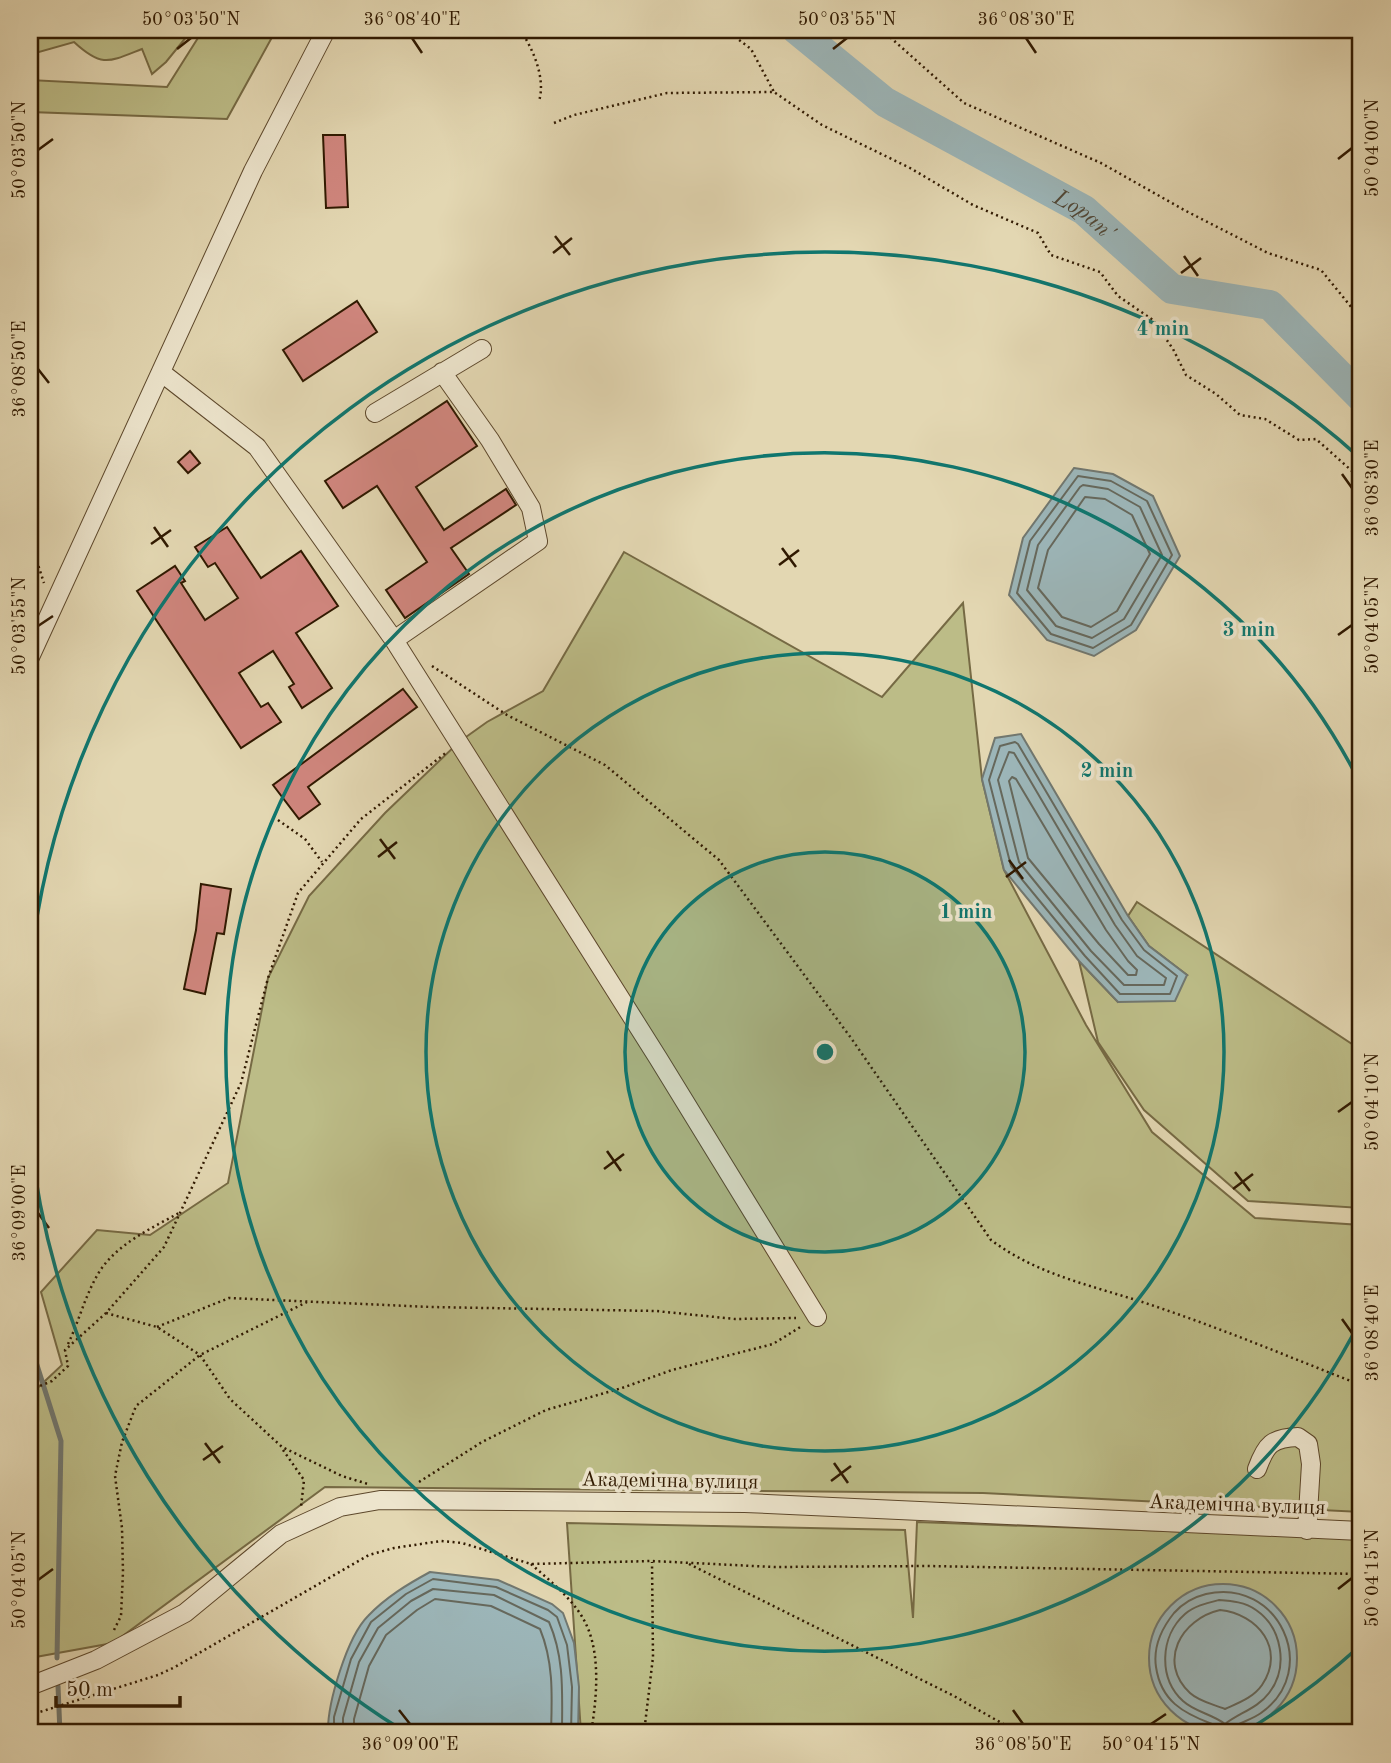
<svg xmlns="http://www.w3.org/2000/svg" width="1391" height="1763" viewBox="0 0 1391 1763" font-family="'Old Standard TT',serif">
  <rect width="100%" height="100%" fill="#e3d7b2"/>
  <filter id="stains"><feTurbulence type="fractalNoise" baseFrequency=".00286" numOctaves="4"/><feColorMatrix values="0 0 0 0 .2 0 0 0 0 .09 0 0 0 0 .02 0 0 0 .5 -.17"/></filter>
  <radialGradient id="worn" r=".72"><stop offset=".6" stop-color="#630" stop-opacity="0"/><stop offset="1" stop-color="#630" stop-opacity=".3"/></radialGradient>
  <!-- green -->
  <path fill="#bcbc87" stroke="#766a44" stroke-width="2" d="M30 30H192L166 62 152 74 142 49C109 62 102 68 74 42L39 52 30 48Z
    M203 30H276L227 119 30 112V80L167 87Z
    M624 552 882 697 963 603 982 779 1004 870 1086 1025 1152 1132 1255 1218 1361 1225V1512L983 1493 325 1487 113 1643 30 1658V1395L62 1365 41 1292 97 1230 150 1235 228 1183 268 978 309 896 385 813 459 742 487 722 543 691Z
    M1137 902 1361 1050V1208L1248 1201 1144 1110 1098 1042 1079 961 1118 1002 1187 975 1149 946 1128 916Z
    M917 1522 1361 1538V1733H581L567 1523 905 1530 913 1618Z"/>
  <!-- water -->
  <path fill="#9cb6b9" stroke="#71776f" stroke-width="2" d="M1074 468 1113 474 1153 496 1180 556 1136 630 1094 656 1047 640 1009 595 1023 538Z
    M1021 734 1128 916 1149 946 1187 975 1175 1001 1118 1002 1079 961 1004 870 982 779 995 738Z
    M430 1572 498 1580 552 1604 563 1613 574 1643 579 1687 578 1733H328C327 1704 347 1637 368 1616 386 1597 408 1584 430 1572Z
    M1149 1658a74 74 0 1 1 148 0a74 74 0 1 1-148 0Z"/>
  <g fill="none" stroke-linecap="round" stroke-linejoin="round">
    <!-- shore -->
    <path stroke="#66685c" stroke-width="2" d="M1078 476 1111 481 1147 501 1172 555 1131 625 1093 648 1051 634 1017 593 1030 541Z
      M1083 485 1108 489 1140 507 1162 555 1124 619 1092 638 1056 626 1027 590 1038 545 1080 487Z
      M1085 497 1105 499 1132 515 1150 554 1117 611 1091 627 1062 617 1038 588 1048 550Z
      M1015 742 1018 744 1122 920 1144 950 1177 976 1170 994H1120L1085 956 1011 866 989 780 1000 746Z
      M1009 752 1014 753 1115 925 1137 956 1166 978 1164 985H1124L1091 951 1019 862 998 780Z
      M1012 777 1016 779 1106 930 1128 961 1137 970 1136 975H1128L1099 944 1028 858 1009 781Z
      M1219 1600C1232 1601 1245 1602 1256 1610 1282 1628 1289 1667 1269 1693 1258 1708 1239 1713 1225 1724 1212 1714 1195 1712 1183 1701 1158 1678 1160 1636 1185 1614 1194 1606 1207 1603 1219 1600Z
      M1220 1610C1258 1614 1286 1649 1262 1685 1253 1698 1238 1703 1225 1709 1213 1704 1200 1702 1190 1693 1157 1662 1181 1619 1220 1610Z
      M334 1733V1717L351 1659 371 1622 406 1594 433 1579 496 1587 548 1610 557 1617 567 1645 572 1687 571 1733
      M343 1733V1718L359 1662 378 1628 411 1601 433 1589 494 1595 549 1622C565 1659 562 1695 562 1733
      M354 1733V1719L369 1666 386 1635 417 1610 435 1599 491 1606 540 1629C554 1663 552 1697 551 1733
      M1216 1733 1212 1724C1183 1713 1161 1701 1156 1667 1153 1647 1162 1628 1174 1613 1182 1604 1194 1597 1206 1594 1278 1577 1322 1670 1261 1713 1254 1718 1245 1721 1237 1725L1234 1733"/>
    <!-- stream -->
    <path stroke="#71776f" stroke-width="5" d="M30 1343 61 1441 57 1658
      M58 1686 60 1733"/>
    <!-- river -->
    <path stroke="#9cb6b9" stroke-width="30" id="s1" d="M797 30 885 102 1084 210 1172 289 1270 305 1361 397"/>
  </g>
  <!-- building -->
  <path fill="#d0867e" stroke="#301900" stroke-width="2" d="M323 135H345L348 207 326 208Z
    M357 301 377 332 303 381 283 350Z
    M447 401 477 446 416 487 444 530 506 489 516 505 451 548 469 574 405 618 386 590 427 562 377 486 343 508 325 481Z
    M190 451 200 463 188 473 178 462Z
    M227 527 261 578 301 551 338 606 296 633 332 688 302 708 289 687 294 684 273 651 239 673 261 707 268 703 281 722 241 748 137 591 175 566 185 581 181 583 205 620 238 598 215 563 208 567 195 547Z
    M403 689 417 707 308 787 320 804 299 819 273 785Z
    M201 884 231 889 224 934 217 933 205 994 184 989 196 930Z"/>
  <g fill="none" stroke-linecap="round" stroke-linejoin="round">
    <defs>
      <path id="minor" d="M162 373 257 447 394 640 658 1058 817 1317
        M375 413 482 349
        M394 640 538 541 531 508 490 440 442 372
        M30 657 253 171 326 30
        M1257 1469C1266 1444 1272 1438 1298 1437L1308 1444 1311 1464 1307 1530
        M30 1686 96 1660 185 1613 281 1534 340 1507 380 1500 745 1503 1361 1531"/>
    </defs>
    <!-- minor casing -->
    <use href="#minor" stroke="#5d482c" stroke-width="20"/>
    <!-- path -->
    <path stroke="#301900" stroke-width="2.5" stroke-dasharray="2 3.5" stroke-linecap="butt" d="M520 30C533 48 546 79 539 101
      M726 30 751 49 774 92
      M882 30 964 103 1101 163 1186 211 1268 253 1321 270 1361 319
      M554 123 574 115 667 93 774 92 822 125 910 168 973 205 1038 233 1051 255 1100 272 1118 296 1153 320 1173 349 1186 375 1216 394 1240 415 1265 419 1299 440 1316 439 1361 479
      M30 540 44 583
      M432 666 507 715 605 765 719 860 851 1038 991 1240C1042 1278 1101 1287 1160 1308 1228 1331 1294 1359 1361 1385
      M278 820 305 839 322 862
      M106 1313 157 1327 200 1355 230 1399 282 1447 342 1476 368 1484
      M157 1327 229 1298 431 1307 656 1311 735 1319 796 1318
      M68 1344C79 1321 85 1296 98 1274 115 1245 150 1229 179 1213
      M30 1390 52 1381 68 1366 65 1350 106 1313 164 1247 241 1083 268 978 298 893 361 819 447 752
      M283 1450 304 1480 301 1507
      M419 1482 482 1442 546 1410 622 1388 672 1370 773 1344 802 1326
      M531 1564C549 1580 568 1595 581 1615 602 1647 597 1697 591 1733
      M689 1564 954 1696 1019 1733
      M114 1630 121 1616 123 1572 122 1528 115 1476 122 1442 136 1406 200 1355 307 1302
      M30 1715 158 1675 175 1667 369 1555 394 1548 441 1541 462 1543 531 1564 652 1561 774 1567 927 1566 1361 1574
      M644 1733 653 1657 652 1562"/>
    <!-- minor -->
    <use href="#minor" stroke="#ede5cd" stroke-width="18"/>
  </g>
  <!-- ticks -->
  <path fill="none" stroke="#301900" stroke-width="2.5" d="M412 38 422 53M1026 38 1036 53M177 49 191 38M833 49 847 38M38 150 53 139M1338 159 1352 148M555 236 570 255M553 253 572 238M1184 256 1198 276M1181 273 1201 258M38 369 49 383M1342 474 1352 488M154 527 168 547M151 544 171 530M782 548 796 567M779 565 799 550M38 626 53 616M1338 635 1352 625M380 839 395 859M378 857 397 842M1009 860 1023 879M1006 877 1026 862M1338 1112 1352 1102M607 1151 621 1171M604 1169 624 1154M1235 1172 1250 1191M1233 1189 1253 1174M38 1213 49 1228M1342 1319 1352 1333M205 1443 220 1463M203 1460 223 1446M834 1463 848 1483M831 1481 851 1466M38 1580 53 1569M1338 1589 1352 1578M399 1710 410 1724M1013 1710 1023 1724M1151 1724 1166 1714"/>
  <!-- distance rings -->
  <circle cx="825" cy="1052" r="200" fill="#0f766e" fill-opacity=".12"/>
  <g fill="none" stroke="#0f766e" stroke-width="3.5">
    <circle cx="825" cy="1052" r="200"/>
    <circle cx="825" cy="1052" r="399"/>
    <path d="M1361 1319A599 599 0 1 1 1361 785"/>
    <path d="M1360 1646A799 799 0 0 1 1248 1730M402 1730A799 799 0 0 1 30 1136M30 968A799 799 0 0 1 1360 458"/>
  </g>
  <g text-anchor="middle" stroke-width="7" stroke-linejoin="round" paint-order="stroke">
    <!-- street labels -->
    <g font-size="21" fill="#301900" stroke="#ede5cd">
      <text transform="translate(670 1480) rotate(1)" y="7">Академічна вулиця</text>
      <text transform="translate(1237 1504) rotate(2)" y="7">Академічна вулиця</text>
    </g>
    <!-- water labels -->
    <g font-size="23" font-style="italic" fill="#504838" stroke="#ede5cd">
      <text dy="8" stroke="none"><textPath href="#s1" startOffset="343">Lopan'</textPath></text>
    </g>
  </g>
  <circle cx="825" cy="1052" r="10" fill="#0f766e" stroke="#ede5cd" stroke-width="3.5"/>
  <g font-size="21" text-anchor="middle" font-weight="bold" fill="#0f766e" stroke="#ede5cd" stroke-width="7" stroke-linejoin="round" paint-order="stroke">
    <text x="1163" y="335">4 min</text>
    <text x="1249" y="636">3 min</text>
    <text x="1107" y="777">2 min</text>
    <text x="966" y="918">1 min</text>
  </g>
  <!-- margin -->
  <rect width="1391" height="1763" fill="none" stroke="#e3d7b2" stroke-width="77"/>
  <!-- scale -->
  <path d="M56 1696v10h124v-10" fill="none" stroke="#301900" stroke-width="3.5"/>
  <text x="66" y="1696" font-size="21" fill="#301900" stroke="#ede5cd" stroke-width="5" paint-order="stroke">50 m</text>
  <rect x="38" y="38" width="1314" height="1686" fill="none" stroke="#301900" stroke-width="2.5"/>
  <g font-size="18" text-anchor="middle" fill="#301900">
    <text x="191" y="25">50°03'50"N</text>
    <text x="412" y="25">36°08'40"E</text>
    <text x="847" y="25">50°03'55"N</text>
    <text x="1026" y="25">36°08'30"E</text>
    <text transform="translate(1372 148) rotate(-90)" y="6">50°04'00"N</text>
    <text transform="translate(19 150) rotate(-90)" y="6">50°03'50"N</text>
    <text transform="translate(19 369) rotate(-90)" y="6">36°08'50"E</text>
    <text transform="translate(1372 488) rotate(-90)" y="6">36°08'30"E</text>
    <text transform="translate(1372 625) rotate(-90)" y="6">50°04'05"N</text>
    <text transform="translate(19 626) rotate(-90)" y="6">50°03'55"N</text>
    <text transform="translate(1372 1102) rotate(-90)" y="6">50°04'10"N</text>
    <text transform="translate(19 1213) rotate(-90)" y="6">36°09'00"E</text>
    <text transform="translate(1372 1333) rotate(-90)" y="6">36°08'40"E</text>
    <text transform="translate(1372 1578) rotate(-90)" y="6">50°04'15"N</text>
    <text transform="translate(19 1580) rotate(-90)" y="6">50°04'05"N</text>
    <text x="410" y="1750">36°09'00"E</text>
    <text x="1023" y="1750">36°08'50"E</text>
    <text x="1151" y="1750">50°04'15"N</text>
  </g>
  <rect width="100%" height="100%" filter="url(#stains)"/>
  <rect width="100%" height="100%" fill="url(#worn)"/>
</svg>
